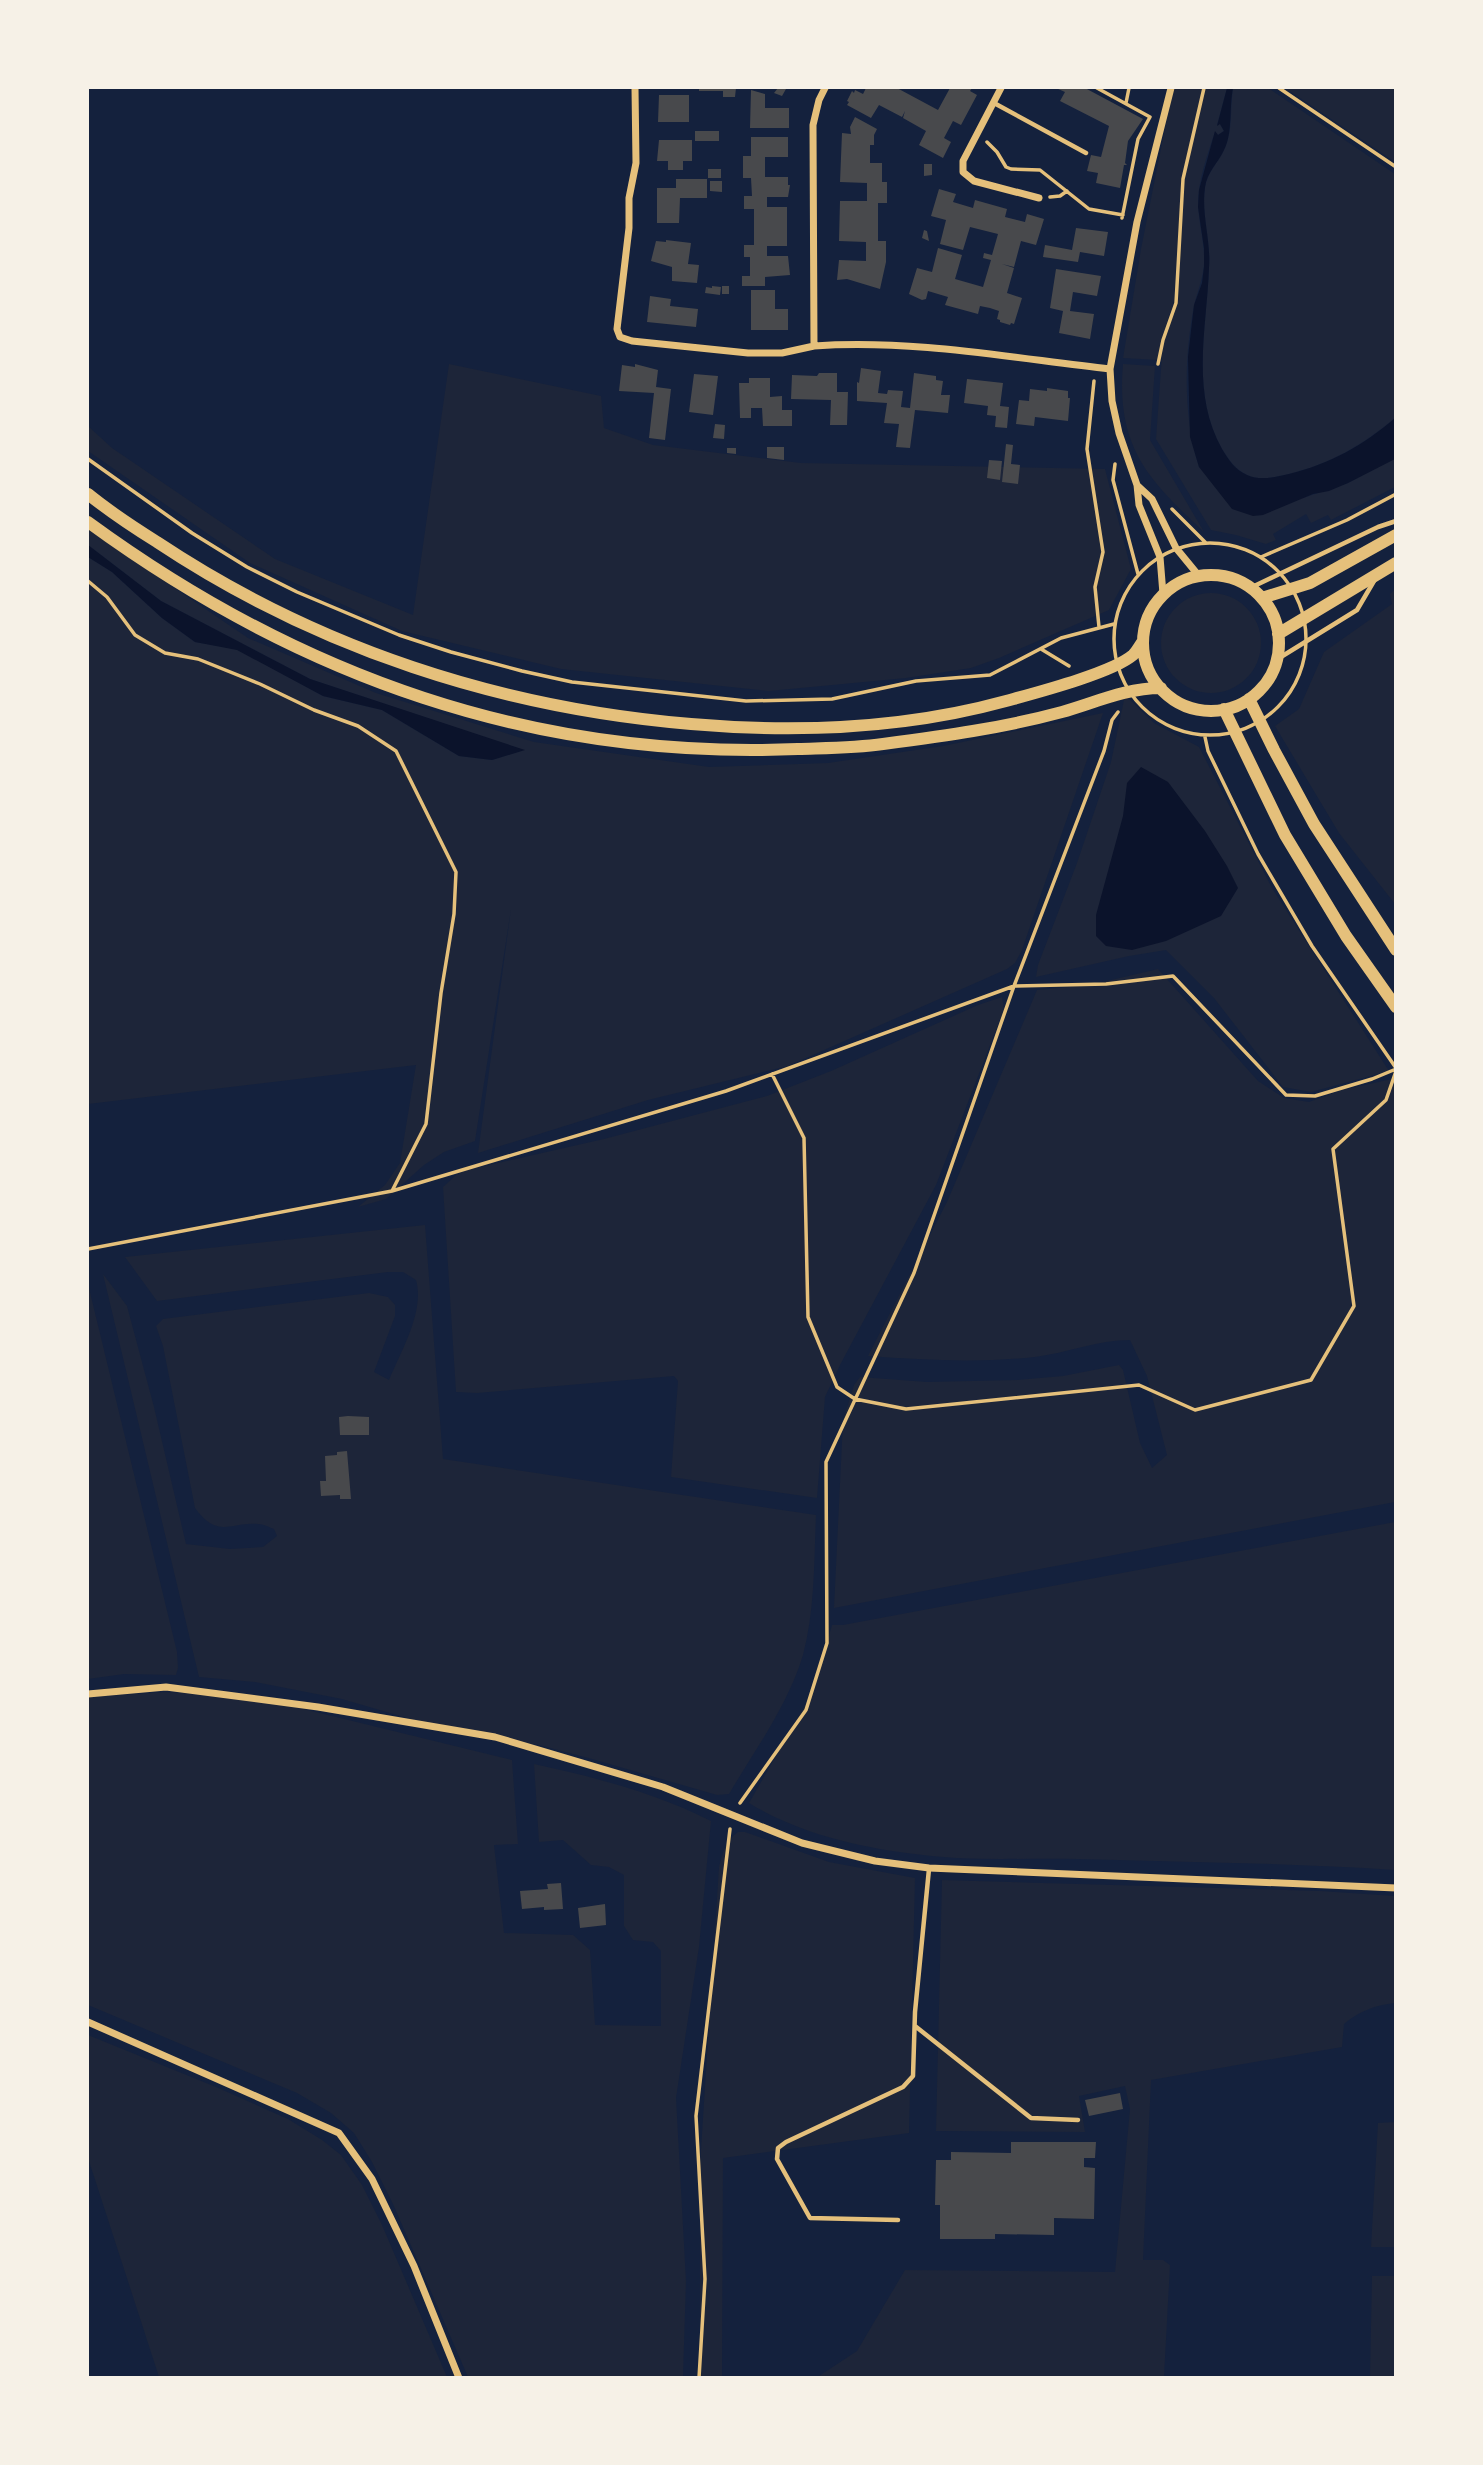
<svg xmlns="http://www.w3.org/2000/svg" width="1483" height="2465" viewBox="0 0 1483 2465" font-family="'Work Sans',sans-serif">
  <rect width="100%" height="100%" fill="#14213d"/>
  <!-- green -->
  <path fill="#1d2539" d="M1173 88H1202L1182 178 1174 301 1161 341 1158 360 1123 358 1141 249Z
    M1205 88H1227L1217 125 1220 124 1224 131 1218 135 1215 132C1207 156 1198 180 1198 205 1199 225 1205 244 1204 264 1203 279 1197 292 1194 306 1184 358 1183 417 1199 467L1303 498 1348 483 1395 458V487L1331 520 1328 515 1311 523 1306 514 1273 534 1276 540 1266 544 1236 535 1211 530 1156 439 1163 341 1175 311 1184 179Z
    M1233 88H1268L1395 174V418C1363 445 1330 464 1289 474 1276 477 1260 481 1247 475 1236 470 1228 459 1222 449 1190 392 1207 327 1209 267 1211 240 1201 214 1205 188 1207 172 1218 163 1224 150 1233 133 1230 107 1233 88Z
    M1285 88H1395V162Z
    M449 364 601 396 604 428 653 445 801 463 1105 469 1131 569 1109 610 999 658 971 668 906 678 769 691 561 669 402 631 250 563 88 451V426L112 448 275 559 413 615Z
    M1123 364 1155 366 1150 440 1204 532C1147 479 1116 446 1123 364Z
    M88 529 248 638 376 693 534 742 709 767 828 763 943 746 1103 713 1022 950 1015 963 1007 969 788 1066 648 1100 478 1153 511 909 475 1141 444 1152 424 1165 386 1199 358 1207 385 1185 400 1163 416 1065 88 1104V557L112 572 162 618 195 642 237 649 323 696 382 710 459 756 492 760 523 750 310 679 161 601 88 545Z
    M1395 589V904L1339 833 1275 726 1299 709 1324 652 1392 604 1390 594Z
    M1161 643a50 50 0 1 1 100 0a50 50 0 1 1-100 0Z
    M1125 695 1154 723 1199 747 1272 888 1389 1071 1311 1092 1283 1087 1214 998 1166 950 1129 956 1036 977 1038 965 1077 863 1111 762Z
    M1158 969 1258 1081 1284 1098 1309 1102 1342 1090 1392 1079 1396 1086 1395 1502 834 1608 843 1421 854 1385 860 1377 927 1382 1017 1380 1063 1376 1119 1365 1123 1370 1140 1443 1152 1468 1167 1455 1147 1376 1130 1340C1098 1340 1067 1353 1035 1357 980 1363 923 1360 868 1356L947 1202 1037 990 1090 985Z
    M1002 997 1004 1009 936 1185 840 1365 825 1397 817 1498 671 1477 678 1381 674 1376 477 1393 456 1392 443 1187 456 1175 467 1170 604 1139 767 1096 831 1071 978 1005Z
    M425 1225 443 1459 816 1515C814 1561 815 1610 803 1655 788 1705 755 1750 729 1794L717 1795 592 1759 539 1745 465 1735 342 1699 255 1682 199 1677 103 1274 127 1306 154 1407 186 1544 230 1549 263 1547 277 1536 274 1529C269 1527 263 1524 258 1524 229 1522 218 1539 195 1508L163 1346 156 1326 163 1319 369 1293 388 1297 395 1305V1316L374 1372 389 1380C401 1351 425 1311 416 1280L403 1272H388L157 1301 125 1257Z
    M88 1284 177 1652 178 1668 176 1675 124 1674 88 1679Z
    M1395 1522V1870C1290 1863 1184 1862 1078 1859 1038 1858 997 1860 956 1858 886 1853 809 1840 749 1803L808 1700 819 1671 832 1625H843Z
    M165 1692 225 1695 287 1705 512 1760 518 1844 494 1845 504 1933 573 1935 590 1950 595 2025 661 2026V1951L653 1942 633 1940 624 1926V1875L609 1867 591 1865 563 1840 539 1842 534 1764C594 1777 656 1793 711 1821L699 1947 676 2098 686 2281 683 2377H468L393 2204 372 2162 354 2133 331 2113 297 2093 88 2005V1697Z
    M738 1832H745L829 1862 915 1878 909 2133 723 2158 722 2377 700 2378V2165L719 1867C723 1852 725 1841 738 1832Z
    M942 1880 1320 1891 1395 1896V2003C1376 2005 1359 2011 1344 2024L1342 2047 1151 2080 1143 2260H1163L1170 2265 1164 2377 816 2378 857 2351 905 2270 1115 2272 1130 2109 1125 2086 1079 2096 1085 2132 936 2131Z
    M88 2035 216 2087 288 2119 322 2140 341 2155 362 2185 382 2225 447 2377H159L88 2158Z
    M1395 2122V2247H1371L1378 2123Z
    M1372 2276H1395V2377H1370Z"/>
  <!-- water -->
  <path fill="#0b132b" d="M1227 88H1233C1229 107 1233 133 1224 150 1218 163 1207 172 1205 187 1201 214 1211 240 1209 267 1207 327 1190 392 1222 449 1228 459 1235 470 1247 475 1260 481 1276 477 1289 474 1330 464 1364 445 1395 418V459L1348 483 1329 491 1313 494 1263 515 1253 516 1232 509 1199 467 1190 437 1188 357 1194 305 1202 283 1204 267V248L1198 207 1199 190 1215 131 1218 135 1224 131 1220 124 1217 126Z
    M88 545 161 601 310 679 525 750 492 760 459 756 382 710 323 696 237 650 195 642 162 618 112 572 88 557Z
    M1141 767 1168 782 1205 831 1227 866 1238 888 1221 916 1166 941 1132 950 1106 946 1096 936V915L1123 816 1127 783Z"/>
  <!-- building -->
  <path fill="#48494c" d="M699 88H736L735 97H723V91H699Z
    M778 88 786 89 782 96 774 93Z
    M866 88H897L938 110 950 88H972L970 91 977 95 961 125 953 121 944 138 951 142 943 158 919 145 926 131 903 118 905 111 902 117 879 105 871 118 847 105 849 102 847 101 852 91 854 93 855 90 863 94Z
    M1056 88H1085L1143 119 1128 141 1125 163 1127 165H1124L1120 188 1096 183 1098 173 1087 171 1091 155 1101 157 1109 126 1060 101 1065 92Z
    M751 90 765 94V108H789V128H750Z
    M659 95H689V122H658Z
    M855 117 877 129 874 135V145H870V163H882V182H887V203H878V241H886V262L880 289 847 279 837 280 839 260 866 261V242L839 241 840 201H867V183L840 182 842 133 851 134 850 127Z
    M695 131H719V141H695Z
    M751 137H788V157H765V177H788V185H790L788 197H767V207H787V246H767V256H788L790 275 765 277V286H742V276H750V257H744V245H754V209H744V196H752L751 178H743V156H751Z
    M659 140H692V161H683V170H668V161H657Z
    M924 164H932V175L924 176Z
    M708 169H721V178H708Z
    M676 179H707V198H680L679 223H657V188H676Z
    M710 181H722V192L710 191Z
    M939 189 956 194 953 202 973 208 975 200 1007 209 1005 217 1025 222 1027 214 1044 219 1036 245 1021 241 1014 267 1002 264 1014 268 1007 293 1022 298 1014 324 1011 323 1010 325 1000 322V320L997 319 999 311 990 308 980 306 978 314 945 305 948 297 928 291 926 299 922 300 909 294 917 268 932 272 938 248 962 255 955 279 983 287 991 260 983 258 984 253 992 255 998 234 970 227 963 250 940 244 946 220 931 216Z
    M1076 228 1108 232 1104 256 1080 252 1078 262 1043 257 1045 245 1072 250Z
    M924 230 927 231 929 241 922 238Z
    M666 240 691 243 688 264 699 265 697 283 672 281V267L651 261 656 241 666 242Z
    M1056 269 1101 276 1097 296 1073 292 1070 311 1094 314 1090 339 1059 333 1063 311 1050 308Z
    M712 286 721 287 720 295 705 293 706 287 712 288Z
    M722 286H729V294H722Z
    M751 290H775V309H788V330H751Z
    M650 296 671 299 670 306 698 309 696 327 647 322Z
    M635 364 658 370 656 387 671 389 665 440 649 438 654 393 619 391 622 365 635 367Z
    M861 368 881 371 878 393 887 394 888 390 903 391 901 407 910 408 914 373 936 376V380L943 381 941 395H950L948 413 915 410 910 448 896 447 899 424 884 423 887 403 857 401V382L859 383Z
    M819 373H837V392H848L847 425H830L831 400 791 399 792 375 817 376Z
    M694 374 718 376 713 415 689 412Z
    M749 378H770V397L782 396V410H792V426H763L762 408H751V418H740L739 383H749Z
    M967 379 1003 383 1000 406 1009 407 1007 428 995 427 996 416 987 415 988 406 964 403Z
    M1047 388 1068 391V398H1070L1068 421 1035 417 1034 426 1016 424 1019 400 1029 401 1030 389 1047 391Z
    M715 424 725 425 724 439 713 438Z
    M1006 444 1013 445 1011 464 1020 465 1018 484 1002 482Z
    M767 447H784V460L767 458Z
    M727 448H736V454L727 453Z
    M989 460 1002 461 1000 480 987 478Z
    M348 1416 369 1417V1435H340L339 1417Z
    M347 1451 351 1499H340V1495L321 1496 320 1481H326L325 1456 337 1455V1452Z
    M561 1883 563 1909 544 1910V1907L522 1909 520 1891 548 1889 547 1884Z
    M605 1904 606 1925 580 1928 578 1908Z
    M1120 2093 1123 2109 1089 2116 1085 2100Z
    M1011 2142H1096L1095 2158H1084V2167L1095 2168 1094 2219 1054 2218V2235L995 2234V2239H940V2205H935L936 2160H951V2152L1011 2153Z"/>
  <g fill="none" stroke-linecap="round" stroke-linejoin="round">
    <!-- path -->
    <path stroke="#e5c07b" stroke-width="3.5" d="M1097 88 1150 117 1138 139 1122 218
      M1279 88 1396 167
      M1126 103 1129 88
      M987 142 997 152 1006 167 1011 169 1040 170 1089 209 1123 215
      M1050 197 1060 196 1067 191
      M1158 364 1163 340 1176 303 1183 179 1204 88
      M1094 381 1087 449 1103 552 1095 587 1099 627
      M88 459 192 533 247 567 297 592 399 635 451 652 522 671 572 682 746 701 832 699 916 681 990 675 1061 638 1114 624
      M1115 464 1113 480 1138 574
      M1172 509 1205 542
      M1114 639a96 96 0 1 1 192 0a96 96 0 1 1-192 0Z
      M1261 557 1347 520 1396 494
      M88 581 107 597 135 635 165 653 198 659 260 684 314 710 358 726 396 751 456 872 454 914 441 993 426 1124 392 1191
      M1041 649 1069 666
      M1205 737 1208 751 1258 854 1312 946 1396 1068
      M772 1074 804 1138 808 1317 837 1387 855 1399 906 1409 1139 1385 1195 1410 1311 1380 1354 1306 1333 1149 1386 1100 1396 1071
      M88 1249 392 1191 726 1091 1014 986 1106 984 1173 976 1286 1095 1315 1096 1372 1079 1396 1069
      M740 1803 806 1710 827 1643 826 1462 914 1273 1014 986 1104 751 1112 720 1118 712
      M699 2378 705 2279 696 2116 730 1829"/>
    <!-- service -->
    <path stroke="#e5c07b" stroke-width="4.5" d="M994 103 1086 153
      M1250 588 1378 527 1396 521
      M1276 660 1357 610 1374 581
      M915 2026 1031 2118 1078 2120
      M898 2220 810 2218 777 2159 778 2148 786 2142 903 2087 913 2076 915 2012 929 1869"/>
    <!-- minor -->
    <path stroke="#e5c07b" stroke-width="7" d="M635 88 636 163 629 198V228L617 329 620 337 632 341 748 353H782L814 346
      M825 88 819 100 813 125 814 346C912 339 1012 358 1110 369
      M1001 88 963 161V172L974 181 1039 198
      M1138 486 1152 499 1176 548 1199 576
      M1163 594 1160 557 1139 505 1137 485 1119 433 1112 401 1110 369 1137 222 1171 88
      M88 1694 166 1687 318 1707 495 1737 663 1787 802 1843 875 1861 929 1868 1396 1888
      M88 2022 339 2133 372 2179 414 2266 459 2378"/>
    <!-- secondary -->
    <path stroke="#e5c07b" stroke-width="12" d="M88 494C109 511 133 527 157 542 318 649 500 708 691 724 796 733 904 729 1006 701 1035 693 1112 673 1133 655 1137 651 1140 645 1143 641
      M88 522C300 677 533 760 798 749 826 748 855 748 883 744 943 736 1003 728 1062 712 1094 703 1126 688 1161 688
      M1143 643a68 68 0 1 1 136 0a68 68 0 1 1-136 0Z
      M1262 598 1310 583 1396 535
      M1278 634 1396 563
      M1249 699 1274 750 1314 824 1396 950
      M1224 709 1285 835 1346 936 1396 1007"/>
  </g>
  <!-- border -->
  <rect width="1483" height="2465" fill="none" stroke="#f6f1e7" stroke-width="178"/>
</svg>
